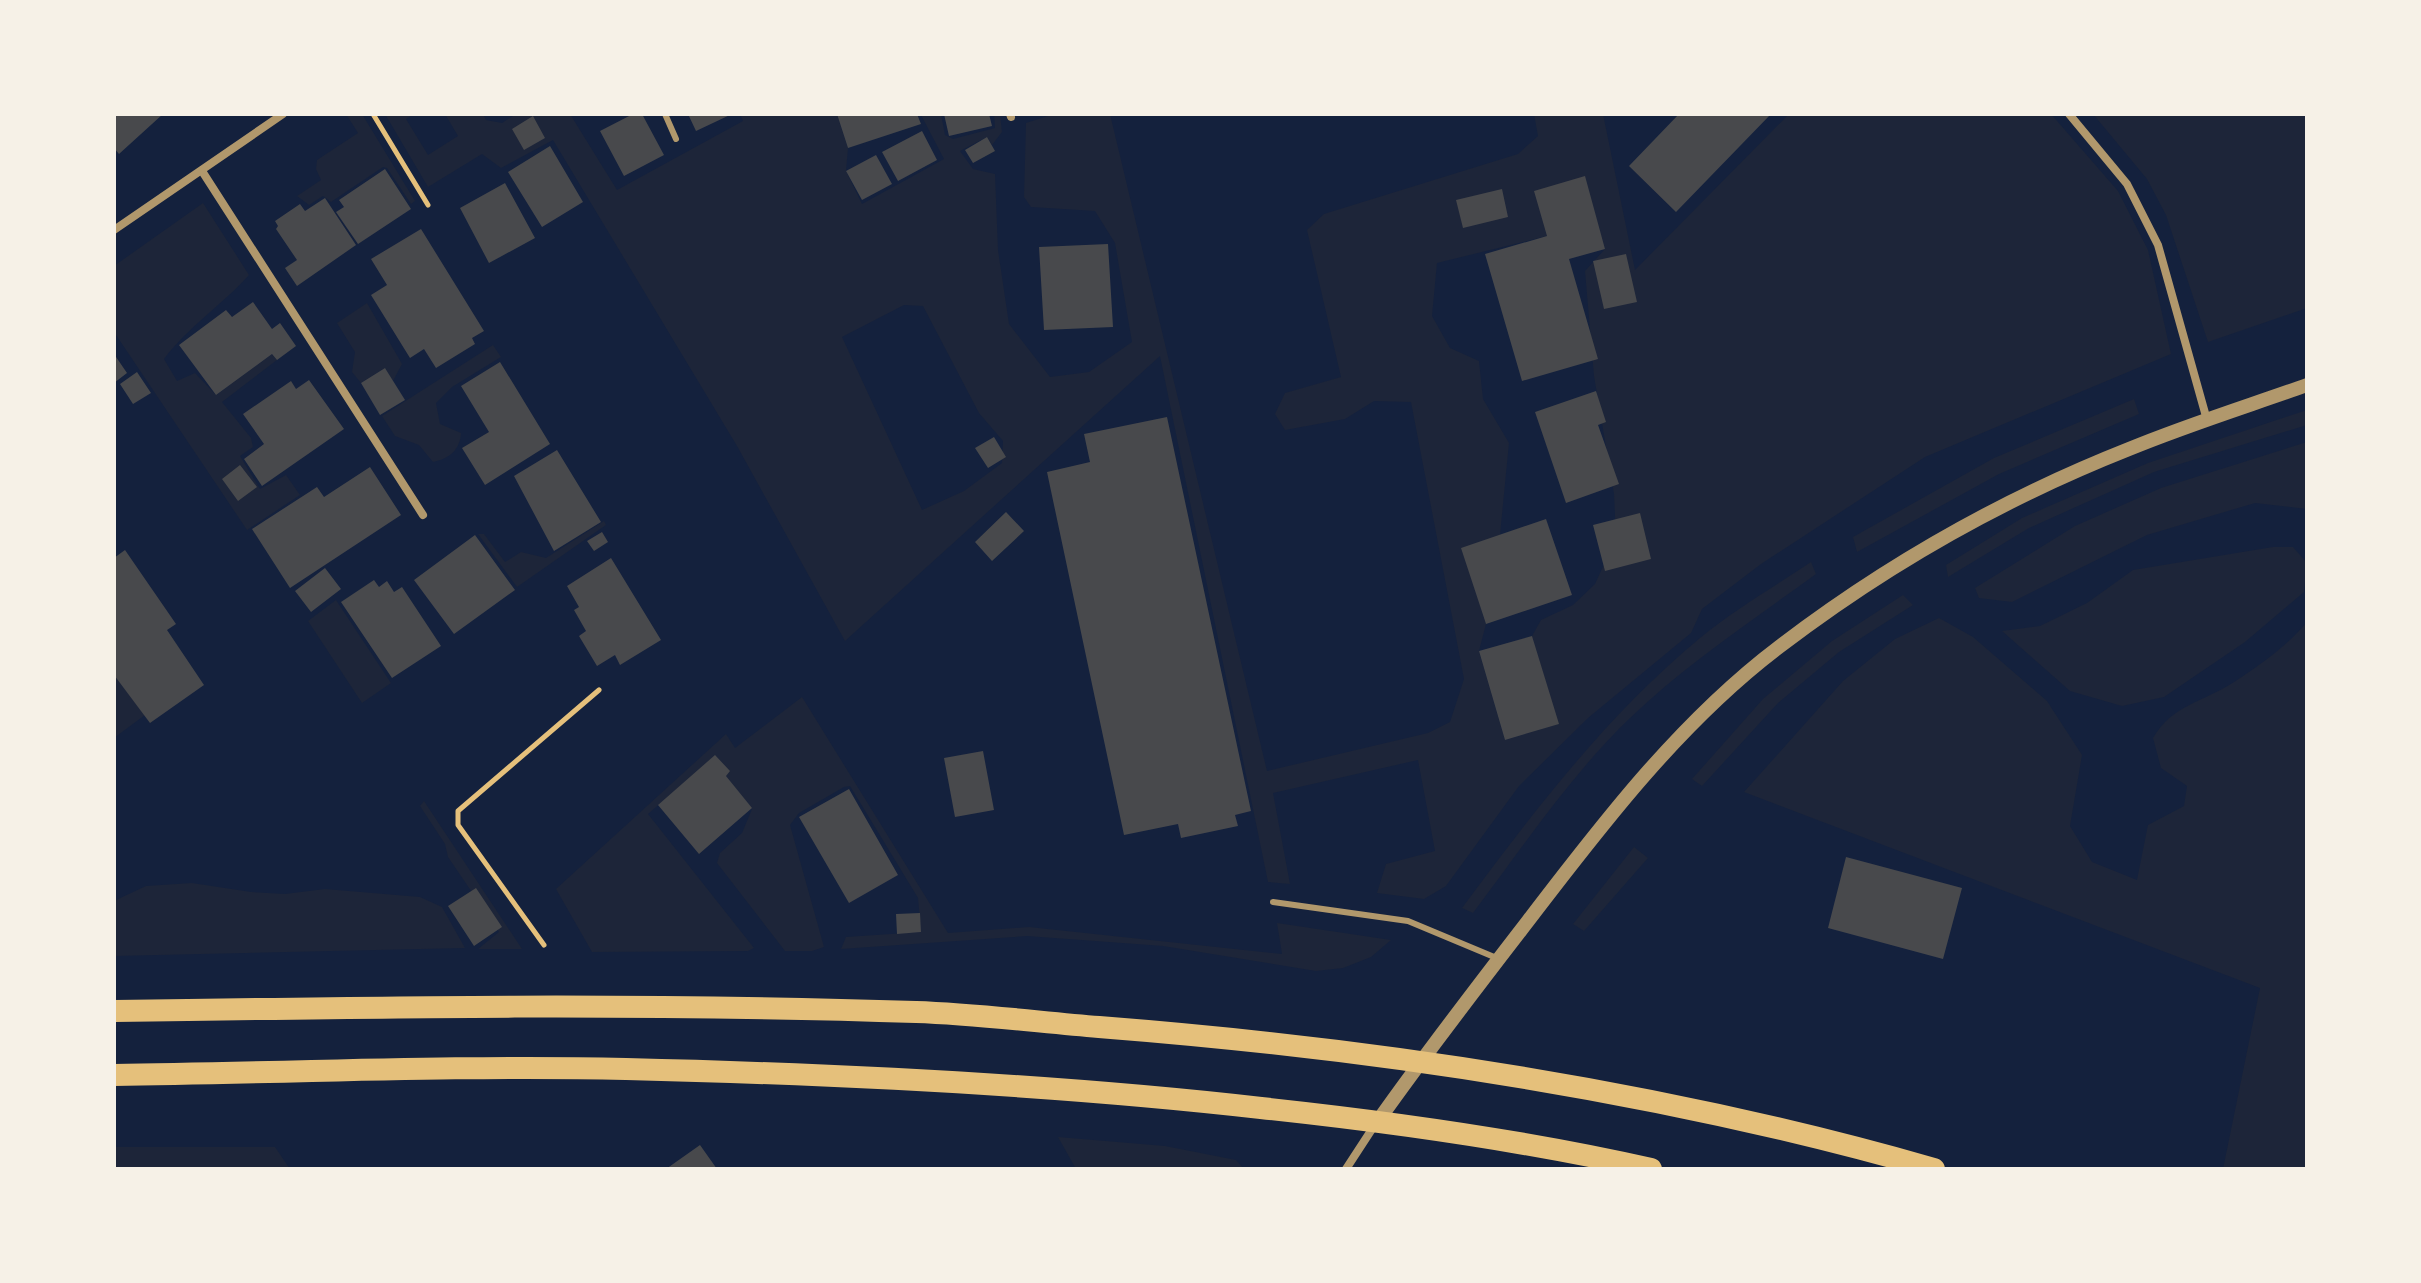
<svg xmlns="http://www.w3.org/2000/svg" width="2421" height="1283" viewBox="0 0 2421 1283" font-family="Quicksand,sans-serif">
  <rect width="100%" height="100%" fill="#14213d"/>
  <!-- green -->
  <path fill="#1d2539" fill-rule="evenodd" d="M346 114H362L415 201 411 204 387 168 383 167 331 202 323 196 309 205 297 196 321 180 316 169 317 160 358 133Z
    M385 114H414L406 119 428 155 458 136 445 114H483L486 120 502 123 516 114H570L617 190 743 121 740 114H837L848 148 846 171 862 204 944 159 921 115 941 114 945 135 953 139 995 128 994 114H1000L1002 132 992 145 987 137 960 151 973 169 995 174 998 250 1009 324 1050 377 1089 372 1132 342 1115 243 1095 211 1031 207 1024 197 1026 123 1054 114H1110L1267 771 1428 733 1450 722 1464 679 1411 402 1374 401 1345 419 1285 430 1275 414 1285 393 1341 377 1307 230 1324 214 1518 154 1538 136 1534 114H1603L1635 270 1789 114H2051L2118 191 2148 250 2171 354 1925 457 1761 564 1702 609 1691 633 1588 718 1519 786 1446 886 1424 899 1377 893 1386 864 1435 851 1418 760 1273 793 1290 884 1268 882 1160 356 845 641 737 446 553 140 501 168 482 154 428 187ZM1584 177 1605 249 1585 271 1594 376 1614 494 1616 538 1595 584 1573 605 1541 620 1532 636 1558 724 1505 740 1479 651 1486 624 1462 548 1500 535 1509 443 1483 399 1479 361 1450 348 1432 316 1437 263 1547 236ZM904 305 923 306 979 413 1003 441 1002 463 964 491 922 510 842 337Z
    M2093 114H2307V308L2208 342 2166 215 2147 179Z
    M203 203 249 275C222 305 188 327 164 359L177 381 195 373 216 395 272 354 277 360 222 402 251 438 253 447 240 456 260 489 286 475 300 495 247 530 114 332V266Z
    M367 303 402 364 393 381 385 368 361 383 352 372 355 352 337 323Z
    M493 345 501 357 452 387 436 403 440 424 461 433C460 450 449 459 433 462L419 445 395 436 382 416Z
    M2134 399 2139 414 1999 474 1857 552 1853 537 1994 458Z
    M2307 410V425L2154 472 2029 528 1948 577 1946 565 2022 518 2148 463Z
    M2307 442V509L2255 503 2147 535 2012 602 1979 598 1975 588 2075 526 2161 488Z
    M604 521 606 525 517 587 478 534H484L505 562 521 552 546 558Z
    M2273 547H2293L2307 563 2304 592 2245 642 2164 697 2122 706 2070 691 2002 631 2040 626 2087 603 2133 570Z
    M1811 562 1816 574C1753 620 1686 664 1629 719 1570 776 1522 848 1473 913L1462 908C1534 811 1607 715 1700 638 1734 610 1774 587 1811 562Z
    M1903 595 1913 605 1839 652 1778 703 1702 786 1692 779 1763 699 1832 641Z
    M336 600 391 683 362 703 308 621Z
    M1939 618 1973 637 2047 701 2082 755 2070 826 2092 862 2137 880 2148 825 2184 806 2187 786 2161 768 2153 738C2173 704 2202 703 2234 682 2260 665 2287 646 2307 622V1169H2223L2260 988 1744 792 1843 681 1895 639Z
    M114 675 145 715 114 738Z
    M802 697 948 933 1029 927 1282 954 1277 923 1391 940 1371 957 1343 968 1316 971 1163 946 1027 936 841 949 846 937 921 932 918 898 850 786 844 787 799 813 790 825 824 947 812 951H785L717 863 720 853 742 833 752 809 726 776 715 756 648 814 754 948 748 951 592 952 556 889 726 734 735 748Z
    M424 801 522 949H478L499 932 448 857 445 844 420 806Z
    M1634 847 1648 858 1584 931 1573 924Z
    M192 883 251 892 285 894 325 889 420 897 442 907 465 948 114 956V901L146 886Z
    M1058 1137 1165 1146 1236 1160 1244 1169H1076Z
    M114 1147H275L290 1169H114Z"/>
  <!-- building -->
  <path fill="#48494c" d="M114 114H163L119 154 114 148Z
    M633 114H642L664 155 624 176 600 131Z
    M688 114H732L696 131Z
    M837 114H917L921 124 848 148Z
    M944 114H989L992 126 949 136Z
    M1679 114H1771L1676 212 1629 166Z
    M533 116 545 138 524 150 512 129Z
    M922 131 937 160 898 181 882 152Z
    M987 137 995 151 973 163 965 150Z
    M550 146 583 202 542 227 508 172Z
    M876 155 892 184 862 200 846 171Z
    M385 169 411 209 358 244 336 212 344 207 339 200Z
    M1585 176 1605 249 1569 259 1598 359 1522 381 1485 254 1547 236 1534 191Z
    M505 183 535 238 489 263 460 208Z
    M1502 189 1508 217 1463 228 1456 200Z
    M325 198 356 245 297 286 285 268 297 260 276 229 278 226 275 221 300 204 305 211Z
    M421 229 484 331 472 338 475 344 436 368 424 349 410 358 371 295 387 285 371 259Z
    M1108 244 1113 327 1044 330 1039 247Z
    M1626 254 1637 302 1604 309 1593 261Z
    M253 302 272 329 280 323 296 346 277 360 272 354 216 395 179 345 226 310 232 317Z
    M114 354 127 373 114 383Z
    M500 362 550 444 485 485 462 448 489 432 461 386Z
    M385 368 405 400 380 415 361 383Z
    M137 372 151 393 133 404 120 384Z
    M309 380 344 429 262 486 244 459 264 444 243 414 291 381 296 389Z
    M1596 391 1606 422 1598 425 1619 484 1566 503 1535 412Z
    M1167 417 1251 811 1235 815 1238 826 1181 838 1178 824 1124 835 1047 472 1090 462 1084 434Z
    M994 437 1006 457 988 468 975 448Z
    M557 450 601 522 554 551 514 476Z
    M240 465 257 487 238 501 222 479Z
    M370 467 401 515 290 588 252 529 317 487 324 497Z
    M1006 512 1024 531 992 561 975 542Z
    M1640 513 1651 559 1605 571 1593 525Z
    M1546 519 1572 595 1486 624 1461 548Z
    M602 532 608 542 594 551 587 541Z
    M475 535 515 590 454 634 414 580Z
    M125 550 176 624 167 630 204 685 150 723 114 675V558Z
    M611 558 661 640 620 665 615 655 597 666 579 636 586 631 574 610 579 607 567 586Z
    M325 568 341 589 311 612 295 591Z
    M374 580 379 587 387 581 394 592 402 587 441 646 392 678 341 602Z
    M1532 636 1559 724 1505 740 1479 651Z
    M983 751 994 810 955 817 944 758Z
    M715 755 730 771 726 776 752 808 699 854 658 805Z
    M849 789 898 875 849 903 799 817Z
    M1846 857 1962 888 1943 959 1828 928Z
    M476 888 502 927 474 946 448 906Z
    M920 913 921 932 897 934 896 914Z
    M700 1145 717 1169H666Z"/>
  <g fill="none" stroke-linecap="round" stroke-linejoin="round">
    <!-- path -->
    <path stroke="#e5c07b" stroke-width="5" d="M373 114 428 205
      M544 945 458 825V811L599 690"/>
    <!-- service -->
    <path stroke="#b1986c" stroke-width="6" d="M665 114 676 139
      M1273 902 1408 921 1499 959"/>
    <!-- minor -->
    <path stroke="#b1986c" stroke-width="8" d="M1010 114 1011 117
      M2069 114 2127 184 2158 245 2207 420
      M202 171 423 515
      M114 230 283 114
      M1346 1169 1376 1123"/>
    <!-- tertiary -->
    <path stroke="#b1986c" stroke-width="14" d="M1378 1121C1426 1053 1477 987 1528 921 1602 824 1681 721 1779 647 1885 566 2005 498 2129 449 2187 425 2248 406 2307 385"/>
    <!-- trunk -->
    <path stroke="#e5c07b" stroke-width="22" d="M114 1011C381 1007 648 1003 916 1012 977 1014 1038 1022 1099 1027 1380 1049 1663 1091 1934 1169
      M114 1075C284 1073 456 1065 626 1069 838 1074 1050 1084 1261 1108 1392 1122 1523 1140 1651 1169"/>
  </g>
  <!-- border -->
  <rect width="2421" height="1283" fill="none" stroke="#f6f1e7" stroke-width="232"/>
</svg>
